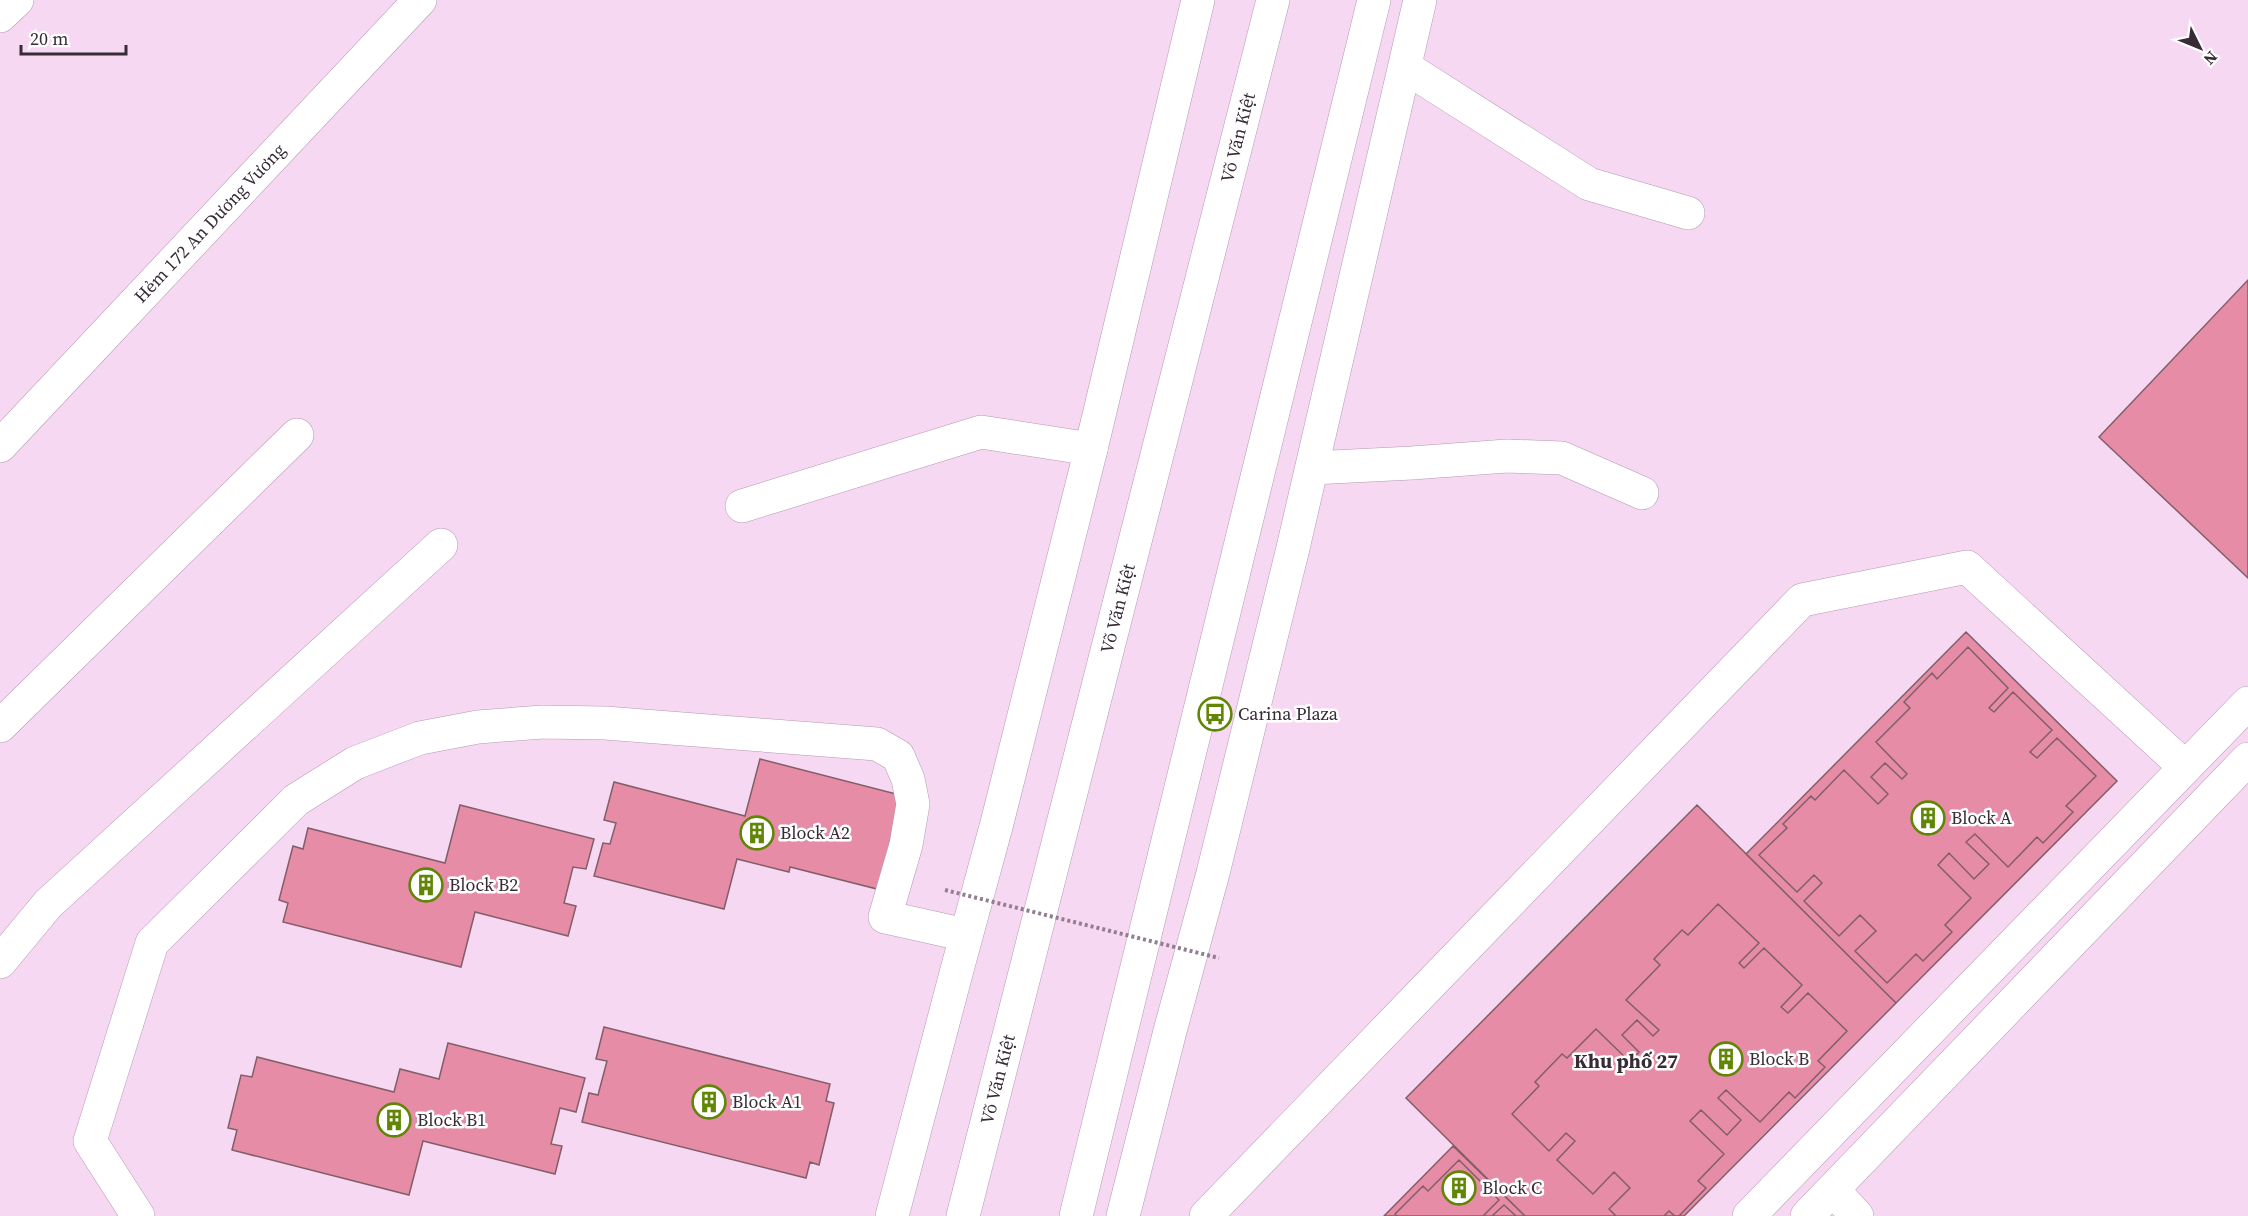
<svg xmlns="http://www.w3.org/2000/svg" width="2248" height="1216" viewBox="0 0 2248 1216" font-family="'Source Serif 4',serif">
  <rect width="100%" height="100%" fill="#f7d8f3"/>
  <!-- building -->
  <path fill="#e68ca7" stroke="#825e68" stroke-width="1.5" d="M2248 280V578L2099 437Z
    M1966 632 2117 781 1896 1003 1746 854Z
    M1968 647 2008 688 1989 708 1994 712 2013 692 2052 730 2030 752 2037 758 2057 738 2096 776 2066 806 2073 812 2043 843 2037 837 2008 867 1975 834 1966 842 1989 864 1974 879 1949 853 1938 865 1971 898 1945 925 1952 932 1923 961 1916 954 1887 983 1855 951 1876 931 1860 915 1839 936 1804 901 1822 883 1814 875 1797 892 1759 855 1787 828 1783 824 1811 796 1815 800 1844 770 1878 804 1888 794 1871 777 1885 763 1902 779 1907 774 1876 742 1910 708 1904 702 1932 673 1937 679Z
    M760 759 904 796 877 889 790 867 789 872 737 859 724 909 594 876 603 843 610 844 616 823 604 820 614 782 745 816Z
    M460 805 594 839 586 869 573 867 564 903 576 906 568 936 475 912 461 967 283 922 288 903 279 900 293 846 303 849 308 828 445 863Z
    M1697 805 1896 1003 1684 1216H1525L1406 1098Z
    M1718 904 1759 943 1739 963 1744 968 1764 948 1802 985 1781 1007 1788 1013 1808 993 1847 1031 1818 1061 1825 1067 1795 1098 1789 1092 1760 1122 1726 1090 1718 1098 1741 1120 1727 1135 1701 1110 1690 1121 1724 1154 1698 1181 1706 1188 1679 1216H1675L1669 1211 1664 1216H1616L1609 1209 1630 1188 1614 1172 1593 1194 1557 1160 1575 1141 1566 1133 1549 1151 1512 1114 1539 1086 1535 1082 1562 1054 1567 1058 1596 1029 1630 1062 1639 1052 1622 1035 1637 1020 1653 1036 1659 1030 1626 1000 1660 965 1654 959 1682 930 1688 935Z
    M604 1027 830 1084 826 1101 834 1103 819 1165 810 1162 806 1178 582 1122 589 1093 598 1095 607 1061 596 1059Z
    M448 1043 585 1078 576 1112 560 1108 551 1144 562 1146 555 1174 423 1141 409 1195 232 1150 237 1130 228 1128 241 1075 252 1077 257 1057 394 1092 400 1069 439 1079Z
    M1453 1146 1525 1216H1384Z
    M1459 1160 1499 1200 1483 1216H1397L1395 1214 1423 1186 1428 1191Z
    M1504 1205 1516 1216H1492Z"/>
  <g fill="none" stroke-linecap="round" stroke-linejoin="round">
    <defs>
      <g id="minor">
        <path d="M0 16 17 0"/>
        <path d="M1405 67 1589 184 1688 213"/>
        <path id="s1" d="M0 446 420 0"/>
        <path d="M1312 468 1412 463 1507 456 1562 458 1642 493"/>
        <path d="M742 506 981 432 1091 449"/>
        <path d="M0 726 297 435"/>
        <path d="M0 962 48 904 441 545"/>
        <path d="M1833 1190 1857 1216"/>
        <path d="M138 1216 90 1141 152 943 296 800 355 763 420 738 478 727 542 722 605 723 877 744 898 756 908 779 913 804 906 845 885 917 966 935"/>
        <path d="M1206 1216 1802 600 1967 567 2185 767"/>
        <path d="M1749 1216 2248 703"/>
        <path d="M1807 1216 2248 759"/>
      </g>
      <path id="major" d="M892 1216 958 966 997 823 1091 449 1198 0
        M1123 1216 1170 1031 1213 873 1293 548 1420 0"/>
      <g id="highway">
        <path id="s2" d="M963 1216 1273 0"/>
        <path d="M1076 1216 1374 0"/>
      </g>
    </defs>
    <!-- minor casing -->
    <use href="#minor" stroke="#b498b1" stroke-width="34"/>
    <!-- major casing -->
    <use href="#major" stroke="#b498b1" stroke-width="34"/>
    <!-- highway casing -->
    <use href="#highway" stroke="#b498b1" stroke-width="34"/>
    <!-- minor -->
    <use href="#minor" stroke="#fff" stroke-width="33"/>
    <!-- major -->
    <use href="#major" stroke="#fff" stroke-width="33"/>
    <!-- highway -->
    <use href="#highway" stroke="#fff" stroke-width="33"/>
    <!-- path-bridge -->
    <path stroke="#937e90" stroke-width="4" stroke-dasharray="3 3" stroke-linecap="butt" d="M945 890 1219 958"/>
  </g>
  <!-- icons -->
  <defs>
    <symbol id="bus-ring" viewBox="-11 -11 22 22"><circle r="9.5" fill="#fff" stroke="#618505" stroke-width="1.5"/><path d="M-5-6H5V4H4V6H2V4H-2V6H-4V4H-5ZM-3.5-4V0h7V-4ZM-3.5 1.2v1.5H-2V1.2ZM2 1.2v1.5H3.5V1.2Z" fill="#618505"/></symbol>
    <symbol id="building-ring" viewBox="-11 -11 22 22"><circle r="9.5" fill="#fff" stroke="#618505" stroke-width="1.5"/><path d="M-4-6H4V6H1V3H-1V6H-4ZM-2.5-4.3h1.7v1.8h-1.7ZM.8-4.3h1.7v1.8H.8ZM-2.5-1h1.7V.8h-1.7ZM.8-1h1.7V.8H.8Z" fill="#618505"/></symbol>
  </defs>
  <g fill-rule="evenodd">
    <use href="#bus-ring" x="1196" y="695" width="38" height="38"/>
    <use href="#building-ring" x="1909" y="799" width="38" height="38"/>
    <use href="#building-ring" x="738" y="814" width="38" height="38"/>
    <use href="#building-ring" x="407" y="866" width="38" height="38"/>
    <use href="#building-ring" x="1707" y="1040" width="38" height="38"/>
    <use href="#building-ring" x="690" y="1083" width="38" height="38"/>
    <use href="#building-ring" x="375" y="1101" width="38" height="38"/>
    <use href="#building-ring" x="1440" y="1169" width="38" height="38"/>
  </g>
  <g text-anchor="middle" stroke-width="5" stroke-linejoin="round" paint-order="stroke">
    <!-- street labels -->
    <g font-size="18" fill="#372b36" stroke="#fff">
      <text dy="6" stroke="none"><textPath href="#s2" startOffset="1113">Võ Văn Kiệt</textPath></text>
      <text dy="6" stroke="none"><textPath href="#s1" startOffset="306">Hẻm 172 An Dương Vương</textPath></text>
      <text dy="6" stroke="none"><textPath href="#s2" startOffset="627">Võ Văn Kiệt</textPath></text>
      <text dy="6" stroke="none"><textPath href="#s2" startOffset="141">Võ Văn Kiệt</textPath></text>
    </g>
    <!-- poi labels -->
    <g font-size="18" fill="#372b36" stroke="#fff" text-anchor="start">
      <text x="1238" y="720">Carina Plaza</text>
      <text x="1951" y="824">Block A</text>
      <text x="780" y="839">Block A2</text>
      <text x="449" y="891">Block B2</text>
      <text x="1749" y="1065">Block B</text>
      <text x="732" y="1108">Block A1</text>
      <text x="417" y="1126">Block B1</text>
      <text x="1482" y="1194">Block C</text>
    </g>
    <!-- neighbourhood labels -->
    <g font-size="20" font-weight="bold" fill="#372b36" stroke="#fff">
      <text x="1626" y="1068">Khu phố 27</text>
    </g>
  </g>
  <!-- north arrow -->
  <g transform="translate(2200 48) rotate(133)" stroke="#ffffff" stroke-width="4.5" paint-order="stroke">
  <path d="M0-4.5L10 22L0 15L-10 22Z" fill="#372b36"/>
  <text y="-9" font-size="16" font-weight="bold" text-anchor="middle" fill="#372b36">N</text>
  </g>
  <!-- scale -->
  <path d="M21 45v9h105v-9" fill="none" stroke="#372b36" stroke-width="3"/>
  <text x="30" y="45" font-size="18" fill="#372b36" stroke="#ffffff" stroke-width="4.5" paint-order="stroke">20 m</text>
</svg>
